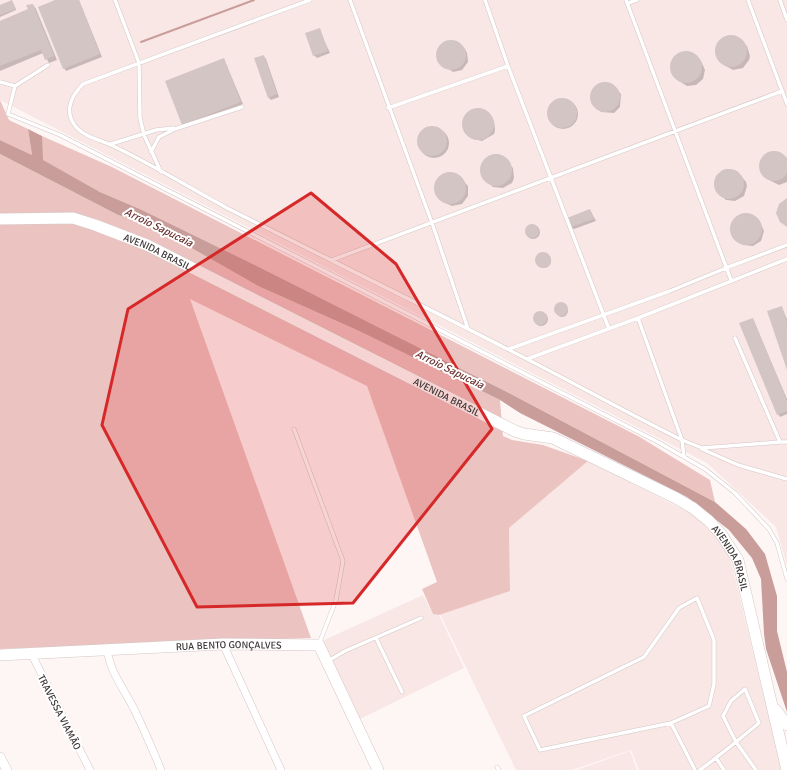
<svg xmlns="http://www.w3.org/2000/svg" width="787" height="770" viewBox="0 0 787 770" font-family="Signika,sans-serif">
  <rect width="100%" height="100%" fill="#fef6f5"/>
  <!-- built -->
  <path fill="#f9e7e5" d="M0 0H787V566L776 527 707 463 0 100Z
    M588 461 690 513 711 528 730 557 773 734 784 770H639L631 750 572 770H516L440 614 510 591 509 528Z
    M423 595 433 614 439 615 464 668 360 719 322 641Z
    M630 751 637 770H577Z"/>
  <!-- green -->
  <path fill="#ebc4c1" d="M0 100 9 120 28 129 32 155 0 140Z
    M42 136 112 167 638 436 710 480 715 502 509 393 259 267 140 209 100 192 42 160Z
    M0 154 118 215 153 226 258 286 359 331 500 400 503 436 512 440 543 445 588 461 509 528 510 591 439 615 433 614 422 589 437 582 367 386 190 299 311 638 0 649Z"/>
  <!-- water -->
  <path fill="#c99d9a" d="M28 129 42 136 43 160 100 192 140 209 259 267 509 393 715 502 746 529 765 554 777 596V631L787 672V712L766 649 764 634 761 579 752 558 729 530 687 497 520 413 500 400 359 331 258 286 153 226 118 215 0 154V140L32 155Z"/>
  <!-- shadow -->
  <path fill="#0003" d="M58 0H79L102 57 66 71 64 68Z
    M13 3 16 10 0 17V6Z
    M33 5 36 9 57 60 49 63 43 53 0 71V22L29 10Z
    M319 29 330 53 317 58 314 55Z
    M731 36 735 37 747 46 750 56 749 60 743 68 733 70 724 65 720 61 716 52 719 43Z
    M455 41 465 49 467 53 468 62 462 70 453 72 441 64 438 60V51L446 42Z
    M688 53 701 61 705 70 703 79 696 85 687 86 679 81 675 77 671 68 672 63 678 55Z
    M263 56 266 59 279 97 271 100 268 97Z
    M224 59 243 104 185 127 183 124Z
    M602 83 612 84 621 94 620 107 614 113 601 112 592 102V92L598 85Z
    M548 114a15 15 0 1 1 30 0a15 15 0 1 1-30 0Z
    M479 109 484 110 494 121 495 130 494 134 482 141 473 139 464 129V119L470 111Z
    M419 143a15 15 0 1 1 30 0a15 15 0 1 1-30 0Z
    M777 152 787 158V182L779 185 767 179 763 176 760 166V161L767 154Z
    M499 155 503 157 513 168 514 178 512 183 503 188 493 187 482 176 481 172 483 163 490 156Z
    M728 169 737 171 746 182 747 186 744 196 735 201 726 200 716 190 715 185 716 176 723 170Z
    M449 173 458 175 468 186V196L462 204 452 206 443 202 436 194 437 180 444 174Z
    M590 210 596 221 574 229 571 227Z
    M749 215 760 222 764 231 761 241 753 246 743 245 733 235 732 231 733 222 740 216Z
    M526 232a7 7 0 1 1 14 0a7 7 0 1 1-14 0Z
    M537 261a7 7 0 1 1 14 0a7 7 0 1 1-14 0Z
    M556 311a6 6 0 1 1 12 0a6 6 0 1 1-12 0Z
    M782 308 787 319V368Z
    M534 319a7 7 0 1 1 14 0a7 7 0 1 1-14 0Z
    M753 319 787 399V414L780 417 778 414Z"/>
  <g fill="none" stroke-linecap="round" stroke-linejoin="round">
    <!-- stream -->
    <path stroke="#c99d9a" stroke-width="2" d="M141 42 254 0"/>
  </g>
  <!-- building -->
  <path fill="#d2c5c4" d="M12 0 16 9 0 15V5Z
    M55 0H79L100 54 63 69 38 7Z
    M33 4 54 56 45 60 41 50 0 66V21L28 9 26 5Z
    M320 28 328 51 313 56 305 33Z
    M715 51a16 16 0 1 1 32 0a16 16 0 1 1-32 0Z
    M436 55a15 15 0 1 1 30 0a15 15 0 1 1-30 0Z
    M670 67a16 16 0 1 1 32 0a16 16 0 1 1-32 0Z
    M264 55 277 94 268 98 254 58Z
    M224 58 241 102 182 125 165 81Z
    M590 97a15 15 0 1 1 30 0a15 15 0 1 1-30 0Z
    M547 113a15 15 0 1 1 30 0a15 15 0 1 1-30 0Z
    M462 124a16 16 0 1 1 32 0a16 16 0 1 1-32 0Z
    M417 141a15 15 0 1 1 30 0a15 15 0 1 1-30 0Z
    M759 166a15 15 0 1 1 30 0a15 15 0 1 1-30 0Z
    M480 170a16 16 0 1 1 32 0a16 16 0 1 1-32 0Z
    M714 184a15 15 0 1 1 30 0a15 15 0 1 1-30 0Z
    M434 188a16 16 0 1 1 32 0a16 16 0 1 1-32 0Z
    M787 198V227L780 222 776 213 779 204Z
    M590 209 594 219 571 227 567 218Z
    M730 229a16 16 0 1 1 32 0a16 16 0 1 1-32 0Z
    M525 231a7 7 0 1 1 14 0a7 7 0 1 1-14 0Z
    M535 260a8 8 0 1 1 16 0a8 8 0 1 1-16 0Z
    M554 309a7 7 0 1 1 14 0a7 7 0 1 1-14 0Z
    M782 306 787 322V370L767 311Z
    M533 318a7 7 0 1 1 14 0a7 7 0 1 1-14 0Z
    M753 318 787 401V411L777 415 739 323Z"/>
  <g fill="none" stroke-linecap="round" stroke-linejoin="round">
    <defs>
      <path id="service" d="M115 0 139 63 140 118 144 135 161 172
        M310 0 83 84C70 97 63 114 78 129 87 138 100 140 111 145 150 163 188 187 227 208 324 257 422 305 519 355 574 383 627 413 682 440L702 448 780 442
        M350 0 432 223 468 329
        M485 0 508 66 609 329
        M626 0 731 280
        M748 0 787 104
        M780 0 787 20
        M628 3 637 0
        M48 65 15 86 8 114 60 135 658 442 705 469 735 493 769 529 777 543 787 579
        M0 82 15 86
        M388 108 508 66
        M111 144 156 130 174 128
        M151 152 159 137 175 129 242 107
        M332 260 782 91
        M638 318 682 440 684 457
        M735 338 780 442H787
        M509 349 670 291 726 268 787 245
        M527 359 638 318 787 259
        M294 429 343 561 336 600 319 644
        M702 449 738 465 787 479
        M376 638 402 692
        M328 661 345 651 421 618
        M671 723 709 706 714 684V640L697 598 679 608 644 657 524 716 540 750 671 723 695 770
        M716 758 724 770
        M497 767 499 770
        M700 770C720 755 740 739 759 723L745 689 731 701 723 716 736 742 756 770"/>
      <path id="minor" d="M223 644 281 770
        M107 649C110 673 125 690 135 711 144 730 153 750 161 770
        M31 653 90 770"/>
      <path id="tertiary" d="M0 757 7 770"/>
      <g id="secondary">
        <path id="s1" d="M0 219 73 218 95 225 147 245 515 431 524 434 553 438 676 498 693 508 709 521 721 534 738 560 787 770"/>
        <path id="s2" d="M0 655 223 644 319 645 378 770"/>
        <path d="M776 710 787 725"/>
      </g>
    </defs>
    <!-- service casing -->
    <use href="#service" stroke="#d3c6c5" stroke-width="4.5"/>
    <!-- minor casing -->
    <use href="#minor" stroke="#d3c6c5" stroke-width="8"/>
    <!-- tertiary casing -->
    <use href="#tertiary" stroke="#d3c6c5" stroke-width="10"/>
    <!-- secondary casing -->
    <use href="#secondary" stroke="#d3c6c5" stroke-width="12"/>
    <!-- service -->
    <use href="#service" stroke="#fff" stroke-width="3.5"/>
    <!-- minor -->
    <use href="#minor" stroke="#fff" stroke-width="7"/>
    <!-- tertiary -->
    <use href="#tertiary" stroke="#fff" stroke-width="9"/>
    <!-- secondary -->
    <use href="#secondary" stroke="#fff" stroke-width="11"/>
  </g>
  <!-- marked area -->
  <path fill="#d62828" fill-opacity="0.2" stroke="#d62828" stroke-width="3" stroke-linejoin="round" d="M311 193 396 264 492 429 353 603 197 607 102 425 128 309Z"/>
  <g text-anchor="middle" stroke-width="4" stroke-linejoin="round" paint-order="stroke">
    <!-- street labels -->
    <g font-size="10" fill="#3c3736" stroke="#fff">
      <text dy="4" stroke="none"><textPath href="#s1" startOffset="164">AVENIDA BRASIL</textPath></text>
      <text dy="4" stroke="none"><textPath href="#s1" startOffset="488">AVENIDA BRASIL</textPath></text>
      <text dy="4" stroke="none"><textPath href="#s1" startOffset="824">AVENIDA BRASIL</textPath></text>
      <text dy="4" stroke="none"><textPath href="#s2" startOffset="229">RUA BENTO GONÇALVES</textPath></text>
      <text transform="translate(60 712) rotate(63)" y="4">TRAVESSA VIAMÃO</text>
    </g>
    <!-- water labels -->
    <g font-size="11" font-style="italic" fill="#6a312f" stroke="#fff">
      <text transform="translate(159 227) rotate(26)" y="4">Arroio Sapucaia</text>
      <text transform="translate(450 369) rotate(26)" y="4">Arroio Sapucaia</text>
    </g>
  </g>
</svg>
